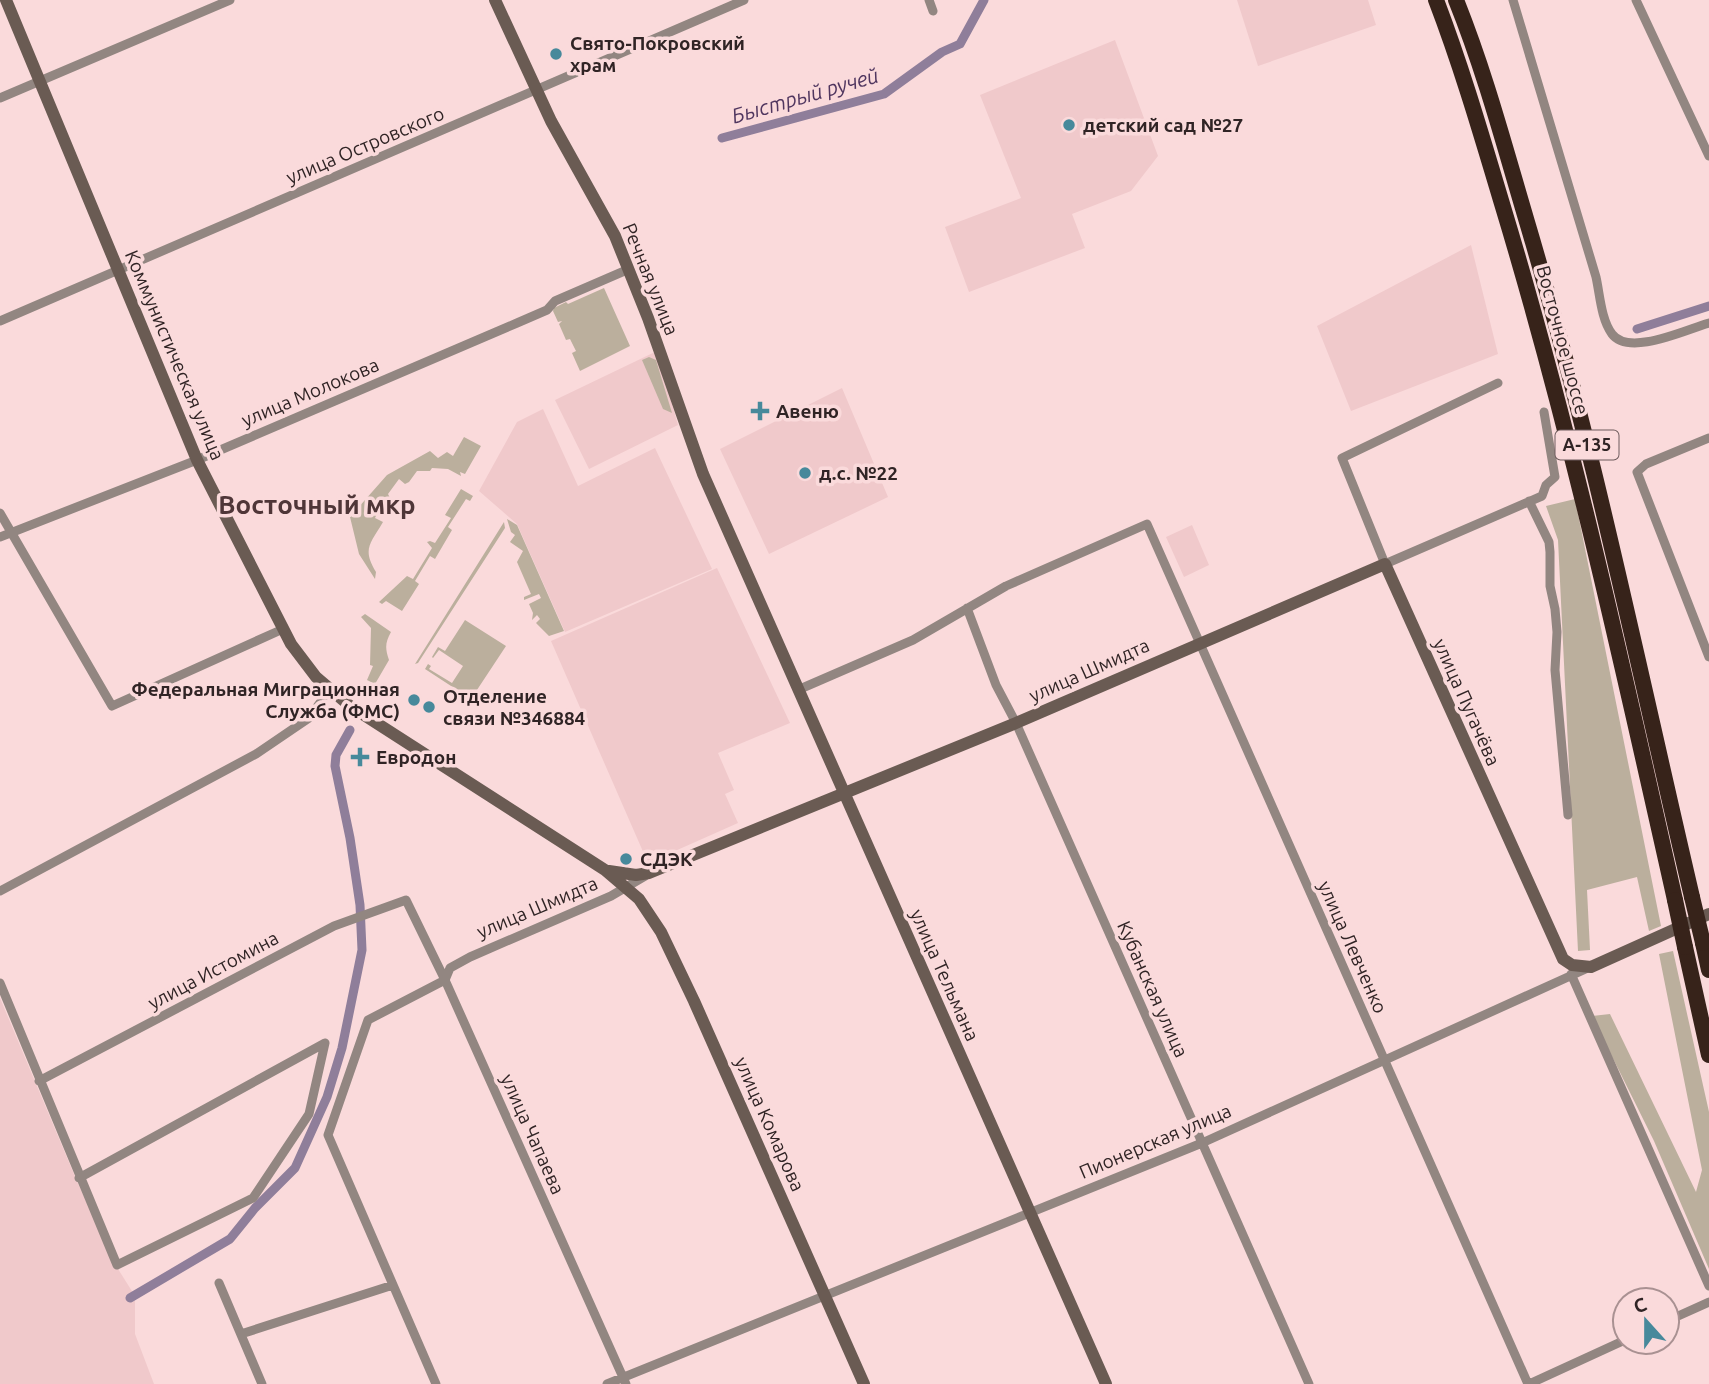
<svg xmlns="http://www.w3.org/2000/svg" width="1709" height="1384" viewBox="0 0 1709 1384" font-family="Ubuntu,sans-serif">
  <rect width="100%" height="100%" fill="#fadadb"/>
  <!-- built -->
  <path fill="#f0c9cb" d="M1237 0H1368L1376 25 1258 66Z
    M1115 40 1158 156 1131 191 1072 214 1085 248 969 292 945 227 1021 198 980 95Z
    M1471 245 1498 354 1351 411 1317 326Z
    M657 351 678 425 589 469 555 400Z
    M842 388 888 497 769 554 720 449Z
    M543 409 578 486 655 448 712 569 565 632 517 524 479 491 517 422Z
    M1192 525 1209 565 1184 577 1166 537Z
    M717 568 790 723 718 753 734 790 725 794 738 823 648 863 551 641Z
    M0 998 76 1179 113 1261 135 1296V1334L154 1384H0Z"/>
  <!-- green -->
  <path fill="#bbaf9d" d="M604 288 630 346 580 371 572 353 576 351 570 339 566 340 559 324 562 321 558 322 553 311 554 308 566 302 568 304Z
    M649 357 656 360 672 413 663 409 642 360Z
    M464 437 481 446 465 474 460 472 461 476 448 469 432 468 430 471H417L409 482 405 484 399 479 388 494 390 498 385 497 375 518 383 522C370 544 362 549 376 572L375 579 359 554 350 517 387 475 430 451 438 458 447 452 453 456Z
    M461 489 473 496 470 501 466 499 448 527 452 530 435 559 430 556 415 581 419 584 402 611 386 601 382 604 379 602 407 576 413 579 432 548 427 542 430 541 435 543 451 518 445 515Z
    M1575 499 1661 926 1649 931 1637 877 1587 890 1590 950 1578 951 1558 540 1546 506Z
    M507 519 517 525 564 631 549 636 536 623 540 619 537 615 532 620 533 613 529 604 541 598 539 594 524 600V597L531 594 517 562 523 551 510 542 515 535 511 532Z
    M504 522 505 528 418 663 415 664Z
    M365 614 391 632C385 643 385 648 389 660L375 684 367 680 373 666 370 665 371 628 361 617Z
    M465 620 506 646 471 699 425 669 428 664 431 666 429 669 452 683 463 666 439 650 433 658 432 657 438 647 445 651Z
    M1673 951 1709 1112V1269L1654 1141 1592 1016 1610 1014 1696 1192 1702 1170 1659 954Z"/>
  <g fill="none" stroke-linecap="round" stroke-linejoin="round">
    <!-- canal -->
    <path stroke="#8f7e9a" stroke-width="9" d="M722 138 884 94 942 52 960 44 984 0
      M1637 329 1709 306
      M130 1298 230 1239 255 1208 295 1168 327 1097 342 1048 362 950 360 905 350 838 335 766 336 755 350 730"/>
    <!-- street -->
    <path stroke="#928681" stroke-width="9" d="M929 0 933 11
      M1513 0 1596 277C1600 295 1601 319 1612 334 1629 357 1687 329 1709 323
      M1636 0 1709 156
      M0 98 230 0
      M0 321 744 0
      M1498 383 1342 458 1385 564 1542 496 1546 485 1555 477 1544 412
      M1709 438 1646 464 1637 472 1709 657
      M1529 501 1549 542 1550 552V586L1555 609 1557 632 1555 670 1568 815
      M0 513 112 706 283 629
      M0 537 197 460 517 323 547 310 555 301 629 269
      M967 608 996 685 1016 723 1309 1384
      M800 689 913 640 1006 586 1147 524 1528 1384
      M0 891 256 754 309 718 329 690
      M1571 974 1709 1286
      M0 983 117 1265 253 1198 309 1114 325 1043
      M39 1081 334 926 406 900 445 980 626 1384
      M79 1178 325 1043
      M219 1283 262 1384
      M1667 1321 1709 1302
      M241 1334 393 1285
      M436 1384 328 1135 368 1020 445 980 450 968 470 957 611 896 645 876
      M607 1384 1202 1143 1590 967
      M1529 1384 1625 1340"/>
    <!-- secondary -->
    <path stroke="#6a5b53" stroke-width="12" d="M6 0 197 460 291 644 316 677 350 706 605 870 639 899 661 932 694 1001 864 1384
      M495 0 551 121 615 236 648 318 703 474 1106 1384
      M609 871 636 875 649 873 1016 723 1385 564 1563 959 1572 965 1591 967 1709 914"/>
    <!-- highway -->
    <path stroke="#37231a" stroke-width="16" d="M1436 0C1462 68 1482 137 1503 207 1572 435 1623 668 1675 900
      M1456 0C1485 72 1505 148 1527 222 1593 444 1639 671 1692 897
      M1703 943 1709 970
      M1685 947 1709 1055"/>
    <!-- highway-bridge -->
    <path stroke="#37231a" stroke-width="16" d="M1692 897 1703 943
      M1675 900 1685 947"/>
  </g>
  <!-- markers -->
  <g fill="#47899b" stroke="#fadadb" stroke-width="2.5">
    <circle cx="556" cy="54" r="7"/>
    <circle cx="1069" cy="125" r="7"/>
    <path d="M756.5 400.5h7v7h7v7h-7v7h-7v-7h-7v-7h7z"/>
    <circle cx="805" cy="473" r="7"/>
    <circle cx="414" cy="700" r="7"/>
    <circle cx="429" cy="707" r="7"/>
    <path d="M356.5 746.5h7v7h7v7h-7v7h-7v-7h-7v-7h7z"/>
    <circle cx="626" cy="859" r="7"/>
  </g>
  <g text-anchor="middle" stroke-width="7" stroke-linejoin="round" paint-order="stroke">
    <!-- shield labels -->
    <rect fill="#fadadb" stroke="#6d5b5c" stroke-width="2" x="1555.5" y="430.5" width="63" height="29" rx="5"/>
    <g font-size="18" font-weight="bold" fill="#302425">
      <text x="1587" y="451">А-135</text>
    </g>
    <!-- poi labels -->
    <g font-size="19" font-weight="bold" fill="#302425" stroke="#fadadb" text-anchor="start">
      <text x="570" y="50">Свято-Покровский<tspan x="570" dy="22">храм</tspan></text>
      <text x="1083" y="132">детский сад №27</text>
      <text x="776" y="418">Авеню</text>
      <text x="819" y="480">д.с. №22</text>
      <text x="400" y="696" text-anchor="end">Федеральная Миграционная<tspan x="400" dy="22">Служба (ФМС)</tspan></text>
      <text x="443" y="703">Отделение<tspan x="443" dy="22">связи №346884</tspan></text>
      <text x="376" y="764">Евродон</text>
      <text x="640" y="866">СДЭК</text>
    </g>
    <!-- street labels -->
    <g font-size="19" fill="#302425" stroke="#fadadb">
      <text transform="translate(365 145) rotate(-23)" y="7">улица Островского</text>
      <text transform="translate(651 279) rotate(68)" y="7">Речная улица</text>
      <text transform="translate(1563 340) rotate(75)" y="7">Восточное шоссе</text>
      <text transform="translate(175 355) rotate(67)" y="7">Коммунистическая улица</text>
      <text transform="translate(310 392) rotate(-23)" y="7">улица Молокова</text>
      <text transform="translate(1089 670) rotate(-24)" y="7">улица Шмидта</text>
      <text transform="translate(1467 702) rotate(66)" y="7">улица Пугачёва</text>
      <text transform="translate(537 907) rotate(-23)" y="7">улица Шмидта</text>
      <text transform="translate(1353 947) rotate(66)" y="7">улица Левченко</text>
      <text transform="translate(213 970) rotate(-28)" y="7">улица Истомина</text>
      <text transform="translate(945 975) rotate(66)" y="7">улица Тельмана</text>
      <text transform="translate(1153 989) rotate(66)" y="7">Кубанская улица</text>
      <text transform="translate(770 1124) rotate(66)" y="7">улица Комарова</text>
      <text transform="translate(533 1134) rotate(66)" y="7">улица Чапаева</text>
      <text transform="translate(1155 1141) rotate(-23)" y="7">Пионерская улица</text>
    </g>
    <!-- water labels -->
    <g font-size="21" font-style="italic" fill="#50365f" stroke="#fadadb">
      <text transform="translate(805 96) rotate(-16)" y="7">Быстрый ручей</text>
    </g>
    <!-- district labels -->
    <g font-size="26" font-weight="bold" fill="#4f3638" stroke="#fadadb">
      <text x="317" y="514">Восточный мкр</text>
    </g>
  </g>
  <!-- north arrow -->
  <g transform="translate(1646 1321) rotate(339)"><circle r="33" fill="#fadadb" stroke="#a99192" stroke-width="2"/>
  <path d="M0-5L12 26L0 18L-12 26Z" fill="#47899b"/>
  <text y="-10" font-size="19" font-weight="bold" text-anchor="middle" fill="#302425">С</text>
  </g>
</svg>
